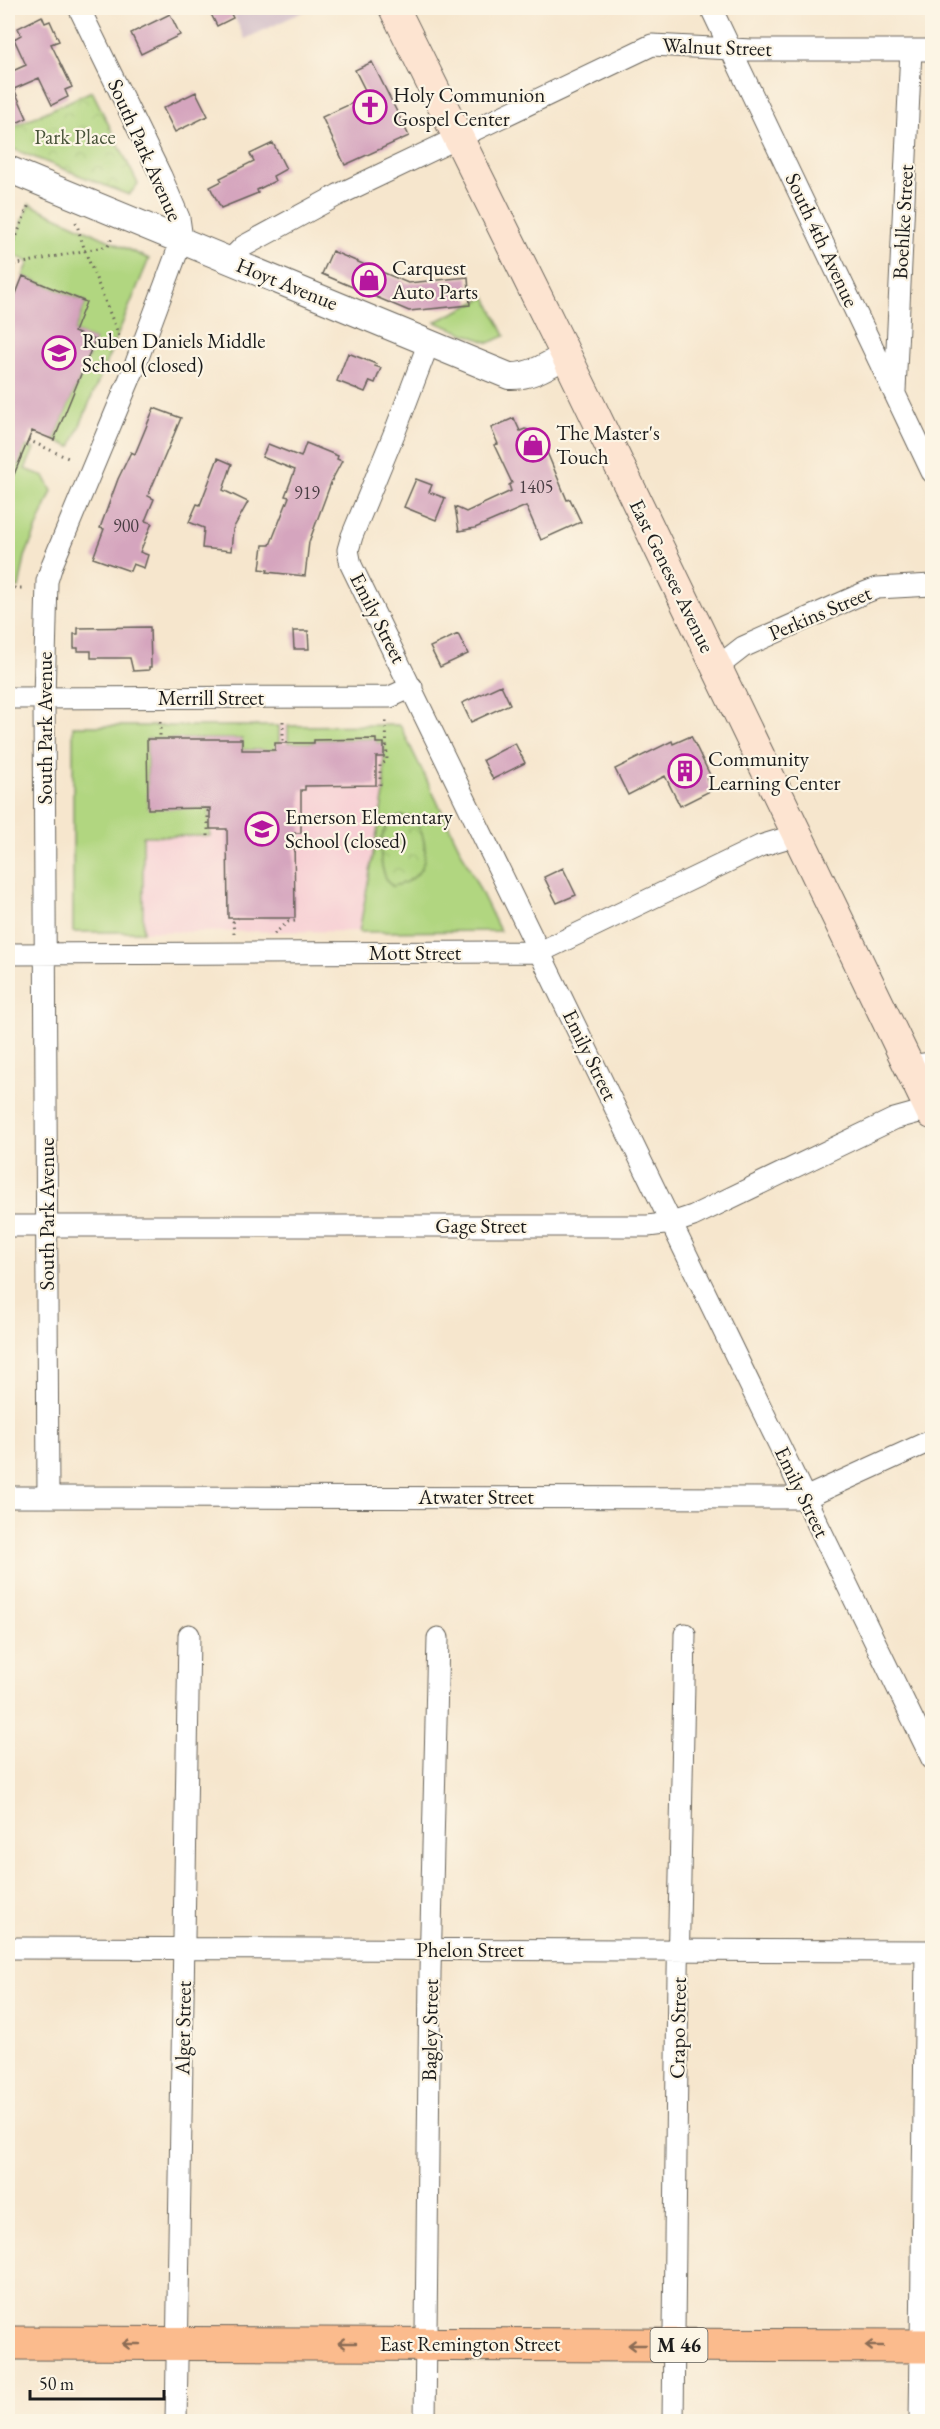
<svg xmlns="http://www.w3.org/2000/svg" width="940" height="2429" viewBox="0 0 940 2429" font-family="'EB Garamond',serif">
  <defs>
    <pattern id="park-crowns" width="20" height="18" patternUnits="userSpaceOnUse" patternTransform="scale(1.5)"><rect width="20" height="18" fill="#b1d680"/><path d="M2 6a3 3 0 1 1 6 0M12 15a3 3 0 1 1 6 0" fill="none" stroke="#98b76e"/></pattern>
  </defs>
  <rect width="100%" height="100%" fill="#fcf5e5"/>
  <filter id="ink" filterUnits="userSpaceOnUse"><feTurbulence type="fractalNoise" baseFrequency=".0167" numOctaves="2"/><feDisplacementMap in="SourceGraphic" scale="12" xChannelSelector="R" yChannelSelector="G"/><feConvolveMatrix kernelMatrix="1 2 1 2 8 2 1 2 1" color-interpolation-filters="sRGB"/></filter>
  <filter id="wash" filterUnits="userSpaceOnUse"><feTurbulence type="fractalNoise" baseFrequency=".008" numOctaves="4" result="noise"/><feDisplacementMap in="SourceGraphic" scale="24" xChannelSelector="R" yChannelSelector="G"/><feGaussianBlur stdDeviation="1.35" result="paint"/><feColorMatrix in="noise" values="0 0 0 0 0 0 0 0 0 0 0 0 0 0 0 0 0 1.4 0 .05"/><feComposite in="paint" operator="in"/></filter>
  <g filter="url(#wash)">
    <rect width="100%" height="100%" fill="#f6e6cd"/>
    <!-- built -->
    <path fill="#f7cfd4" d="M389 725H400L500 931 73 932V726Z"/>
    <!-- industrial -->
    <path fill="#d2bdc8" d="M230 8H311L245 39Z"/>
    <!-- grass -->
    <path fill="#b1d680" stroke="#66794e" stroke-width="1.5" d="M29 204 149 259 71 447 54 440 95 340 74 332 86 302 23 276 29 262 10 253Z
      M486 297 505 336 489 343 435 322Z
      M25 446 34 449 25 469 44 476 52 491 25 557 19 588H8V490Z
      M400 725 500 931 359 932 384 794V743H376V739L314 740V743H288V726Z
      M73 726H279V743L275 750H242V739H147L148 808H210V836H143V932H73Z"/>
    <!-- park -->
    <path fill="url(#park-crowns)" stroke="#66794e" stroke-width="1.5" d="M92 91 138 184 129 195 8 147V129Z
      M401 816 414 818C432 847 430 880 392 886 379 874 376 838 389 824 391 821 397 818 401 816Z"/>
    <g id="blocks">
      <!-- building -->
      <path fill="#d5a5be" d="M208 8H228L233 18 217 26Z
        M170 14 180 35 141 54 131 33Z
        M42 16 45 23 50 21 59 41 51 44 72 87 65 90 68 97 52 105 39 78 14 89 27 118 8 127V73L26 65 14 39 21 35 18 28Z
        M372 62 409 136 345 165 322 117 368 96 355 70Z
        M196 92 208 116 175 132 163 108Z
        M273 143 286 169 273 176 275 181 257 190 258 193 221 208 210 187 222 181 220 178 254 161 250 154Z
        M332 251 408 283 468 277 470 305 409 311 322 274Z
        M23 276 86 302 74 332 95 340 54 440 32 431 8 489V314Z
        M348 353 376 364 375 366 381 368 375 383 370 381 365 392 337 381Z
        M154 408 181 418 148 496 154 499 145 521 152 523 140 552 148 555 144 568 133 564 130 571 93 558 104 529 100 528 118 479 131 452 135 454Z
        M514 418 520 431 525 429 539 433 567 500 570 499 581 522 541 540 526 506 475 528 459 531 455 507 466 512 511 491 509 485 512 483 494 445 498 444 491 428Z
        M306 443 338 456 337 459 342 461 332 480 309 542 305 576 267 572 268 570 260 569 263 545H270L289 497 285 496 295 470 262 457 268 444 301 457Z
        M218 458 232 464 223 490 248 502 233 529 231 551 202 548 204 528 189 522 197 504 200 505Z
        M416 479 432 485 429 492 445 498 436 520 404 507Z
        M150 627 151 667H149V670L133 671 130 658H91V651H78V648H74V634H78V628Z
        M293 631H308L309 649H294Z
        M458 634 468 654 440 667 430 647Z
        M501 685 510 704 471 722 462 703Z
        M691 736 710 775 707 780 712 790 680 806 665 776 628 795 615 769 672 741 673 744Z
        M147 739H242V750H275V743H314V740L376 739V743H384V757H376V785L305 786V790H301V833H294L295 918H228L227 829H210V808L148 809Z
        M515 743 525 763 493 779 483 760Z
        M563 868 576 895 557 903 544 877Z"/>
    </g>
  </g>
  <g filter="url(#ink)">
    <use href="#blocks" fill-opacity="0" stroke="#68635a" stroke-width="1.5"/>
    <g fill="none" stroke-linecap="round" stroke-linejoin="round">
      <defs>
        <path id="minor" d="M711 8 932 472
          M230 260 244 246 338 195 652 45 752 50H932
          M429 342 396 429 352 536 348 550 351 565 932 1759
          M895 391 911 50
          M716 668 743 647 864 593 877 588 932 585
          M8 698 390 697 412 687
          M8 954 540 952 760 846 796 835
          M908 1066 932 1063
          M8 1226H648L672 1223 693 1216 894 1119 930 1109
          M8 1497 805 1498 932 1440
          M48 1497 44 699 47 581 52 565 133 371 182 239 179 218 161 176 79 8
          M8 1948 932 1951
          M176 2422 189 1635
          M425 2422 430 1972 438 1638
          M673 2422 678 1973 685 1634
          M920 2422 926 1951"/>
        <path id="tertiary" d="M8 169 509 376C530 377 547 366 566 355"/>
        <path id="secondary" d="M394 8 566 355 932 1114"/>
        <path id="trunk" d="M8 2343 932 2346"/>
      </defs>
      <!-- minor casing -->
      <use href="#minor" stroke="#68635a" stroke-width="23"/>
      <!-- tertiary casing -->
      <use href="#tertiary" stroke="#68635a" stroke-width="28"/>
      <!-- secondary casing -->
      <use href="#secondary" stroke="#68635a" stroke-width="32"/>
      <!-- trunk casing -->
      <use href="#trunk" stroke="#68635a" stroke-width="35"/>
      <!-- path -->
      <path stroke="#68635a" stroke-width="3" stroke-dasharray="1.5 4.5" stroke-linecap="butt" d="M76 222 85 251 119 336
        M8 258 29 204
        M8 266 108 246 112 238
        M28 440 68 458
        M8 588H22
        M283 721V743
        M160 722V739
        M380 785V765L387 761 386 720
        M208 836V811H210
        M234 934 233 922 238 918
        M274 934 288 922 295 921"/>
      <!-- minor -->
      <use href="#minor" stroke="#fff" stroke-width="21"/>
      <!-- tertiary -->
      <use href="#tertiary" stroke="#fff" stroke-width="26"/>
      <!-- secondary -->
      <use href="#secondary" stroke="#fde4d1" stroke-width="30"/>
      <!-- trunk -->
      <use href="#trunk" stroke="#fbbb8d" stroke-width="33"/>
    </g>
    <!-- one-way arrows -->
    <defs><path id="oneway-shaft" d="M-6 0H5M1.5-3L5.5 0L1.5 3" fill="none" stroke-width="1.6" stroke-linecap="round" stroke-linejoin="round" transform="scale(1.5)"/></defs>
    <g stroke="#8c6c54">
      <use href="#oneway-shaft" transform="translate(347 2343) rotate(180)"/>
      <use href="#oneway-shaft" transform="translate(131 2344) rotate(-180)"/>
      <use href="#oneway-shaft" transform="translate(637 2345) rotate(-180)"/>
      <use href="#oneway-shaft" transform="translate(874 2346) rotate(-180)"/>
    </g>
  </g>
  <!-- icons -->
  <defs>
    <symbol id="church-ring" viewBox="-11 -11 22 22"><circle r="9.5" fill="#fcf5e5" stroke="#b5179e" stroke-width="1.5"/><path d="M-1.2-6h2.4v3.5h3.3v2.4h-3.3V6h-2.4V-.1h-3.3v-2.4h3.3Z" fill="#b5179e"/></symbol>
    <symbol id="shop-ring" viewBox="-11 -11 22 22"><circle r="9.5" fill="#fcf5e5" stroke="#b5179e" stroke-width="1.5"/><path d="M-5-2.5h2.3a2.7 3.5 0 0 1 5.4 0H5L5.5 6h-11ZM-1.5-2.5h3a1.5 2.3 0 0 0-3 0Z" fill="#b5179e"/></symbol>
    <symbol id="school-ring" viewBox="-11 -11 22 22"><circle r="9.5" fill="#fcf5e5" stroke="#b5179e" stroke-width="1.5"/><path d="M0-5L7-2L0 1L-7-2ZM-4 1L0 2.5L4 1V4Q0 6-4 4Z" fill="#b5179e"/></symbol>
    <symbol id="building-ring" viewBox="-11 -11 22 22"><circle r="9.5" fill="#fcf5e5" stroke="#b5179e" stroke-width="1.5"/><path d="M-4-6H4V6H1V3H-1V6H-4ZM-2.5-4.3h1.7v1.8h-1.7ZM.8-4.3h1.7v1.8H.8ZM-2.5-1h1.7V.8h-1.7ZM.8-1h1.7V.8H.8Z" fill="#b5179e"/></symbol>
  </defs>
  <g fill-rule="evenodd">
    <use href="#church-ring" x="351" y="88" width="38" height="38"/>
    <use href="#shop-ring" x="350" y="261" width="38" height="38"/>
    <use href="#school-ring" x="40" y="334" width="38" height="38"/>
    <use href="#shop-ring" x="514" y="426" width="38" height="38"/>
    <use href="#building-ring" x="666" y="752" width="38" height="38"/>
    <use href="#school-ring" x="243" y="810" width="38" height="38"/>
  </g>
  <g text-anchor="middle" stroke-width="4.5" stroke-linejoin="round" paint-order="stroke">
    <!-- number labels -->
    <g font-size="18" fill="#4a3e44">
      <text x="536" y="493">1405</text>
      <text x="307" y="499">919</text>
      <text x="126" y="532">900</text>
    </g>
    <!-- shield labels -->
    <rect fill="#fcf5e5" stroke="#5f5d58" stroke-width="1.5" x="650.5" y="2328" width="57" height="34" rx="4.5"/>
    <g font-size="20" font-weight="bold" fill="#1c1c1c">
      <text x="679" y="2352">M 46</text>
    </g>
    <!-- street labels -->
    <g font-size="21" fill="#1c1c1c" stroke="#fcf5e5">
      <text transform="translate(717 47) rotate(2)" y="7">Walnut Street</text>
      <text transform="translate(145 150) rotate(66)" y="7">South Park Avenue</text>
      <text transform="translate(903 222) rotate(-87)" y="7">Boehlke Street</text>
      <text transform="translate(822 240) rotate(65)" y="7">South 4th Avenue</text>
      <text transform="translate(287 284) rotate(22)" y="7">Hoyt Avenue</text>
      <text transform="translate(672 576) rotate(64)" y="7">East Genesee Avenue</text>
      <text transform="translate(820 613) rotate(-23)" y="7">Perkins Street</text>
      <text transform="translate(378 618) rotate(63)" y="7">Emily Street</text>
      <text x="211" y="705">Merrill Street</text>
      <text transform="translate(45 728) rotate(-90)" y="7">South Park Avenue</text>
      <text x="415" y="960">Mott Street</text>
      <text transform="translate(590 1055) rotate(64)" y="7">Emily Street</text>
      <text transform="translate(47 1214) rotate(-90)" y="7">South Park Avenue</text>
      <text x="481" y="1233">Gage Street</text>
      <text transform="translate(802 1492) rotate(64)" y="7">Emily Street</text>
      <text x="476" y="1504">Atwater Street</text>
      <text x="470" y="1957">Phelon Street</text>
      <text transform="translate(183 2028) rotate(-89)" y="7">Alger Street</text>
      <text transform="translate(678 2028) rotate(-89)" y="7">Crapo Street</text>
      <text transform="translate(430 2030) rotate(-89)" y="7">Bagley Street</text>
      <text x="470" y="2351">East Remington Street</text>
    </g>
    <!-- poi labels -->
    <g font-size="21" fill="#1c1c1c" stroke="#fcf5e5" text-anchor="start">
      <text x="393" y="102">Holy Communion<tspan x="393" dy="24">Gospel Center</tspan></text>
      <text x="392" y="275">Carquest<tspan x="392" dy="24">Auto Parts</tspan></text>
      <text x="82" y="348">Ruben Daniels Middle<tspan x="82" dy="24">School (closed)</tspan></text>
      <text x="556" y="440">The Master's<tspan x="556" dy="24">Touch</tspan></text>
      <text x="708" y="766">Community<tspan x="708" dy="24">Learning Center</tspan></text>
      <text x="285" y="824">Emerson Elementary<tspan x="285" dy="24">School (closed)</tspan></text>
    </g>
    <!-- park labels -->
    <g font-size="21" fill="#49543a" stroke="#fcf5e5">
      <text x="75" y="144">Park Place</text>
    </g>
  </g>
  <!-- margin -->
  <rect width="940" height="2429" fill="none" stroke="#fcf5e5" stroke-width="30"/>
  <!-- scale -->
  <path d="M30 2390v9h134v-9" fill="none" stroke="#1c1c1c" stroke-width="3"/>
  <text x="39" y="2390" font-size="18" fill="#1c1c1c" stroke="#fcf5e5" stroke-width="4.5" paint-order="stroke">50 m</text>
</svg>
